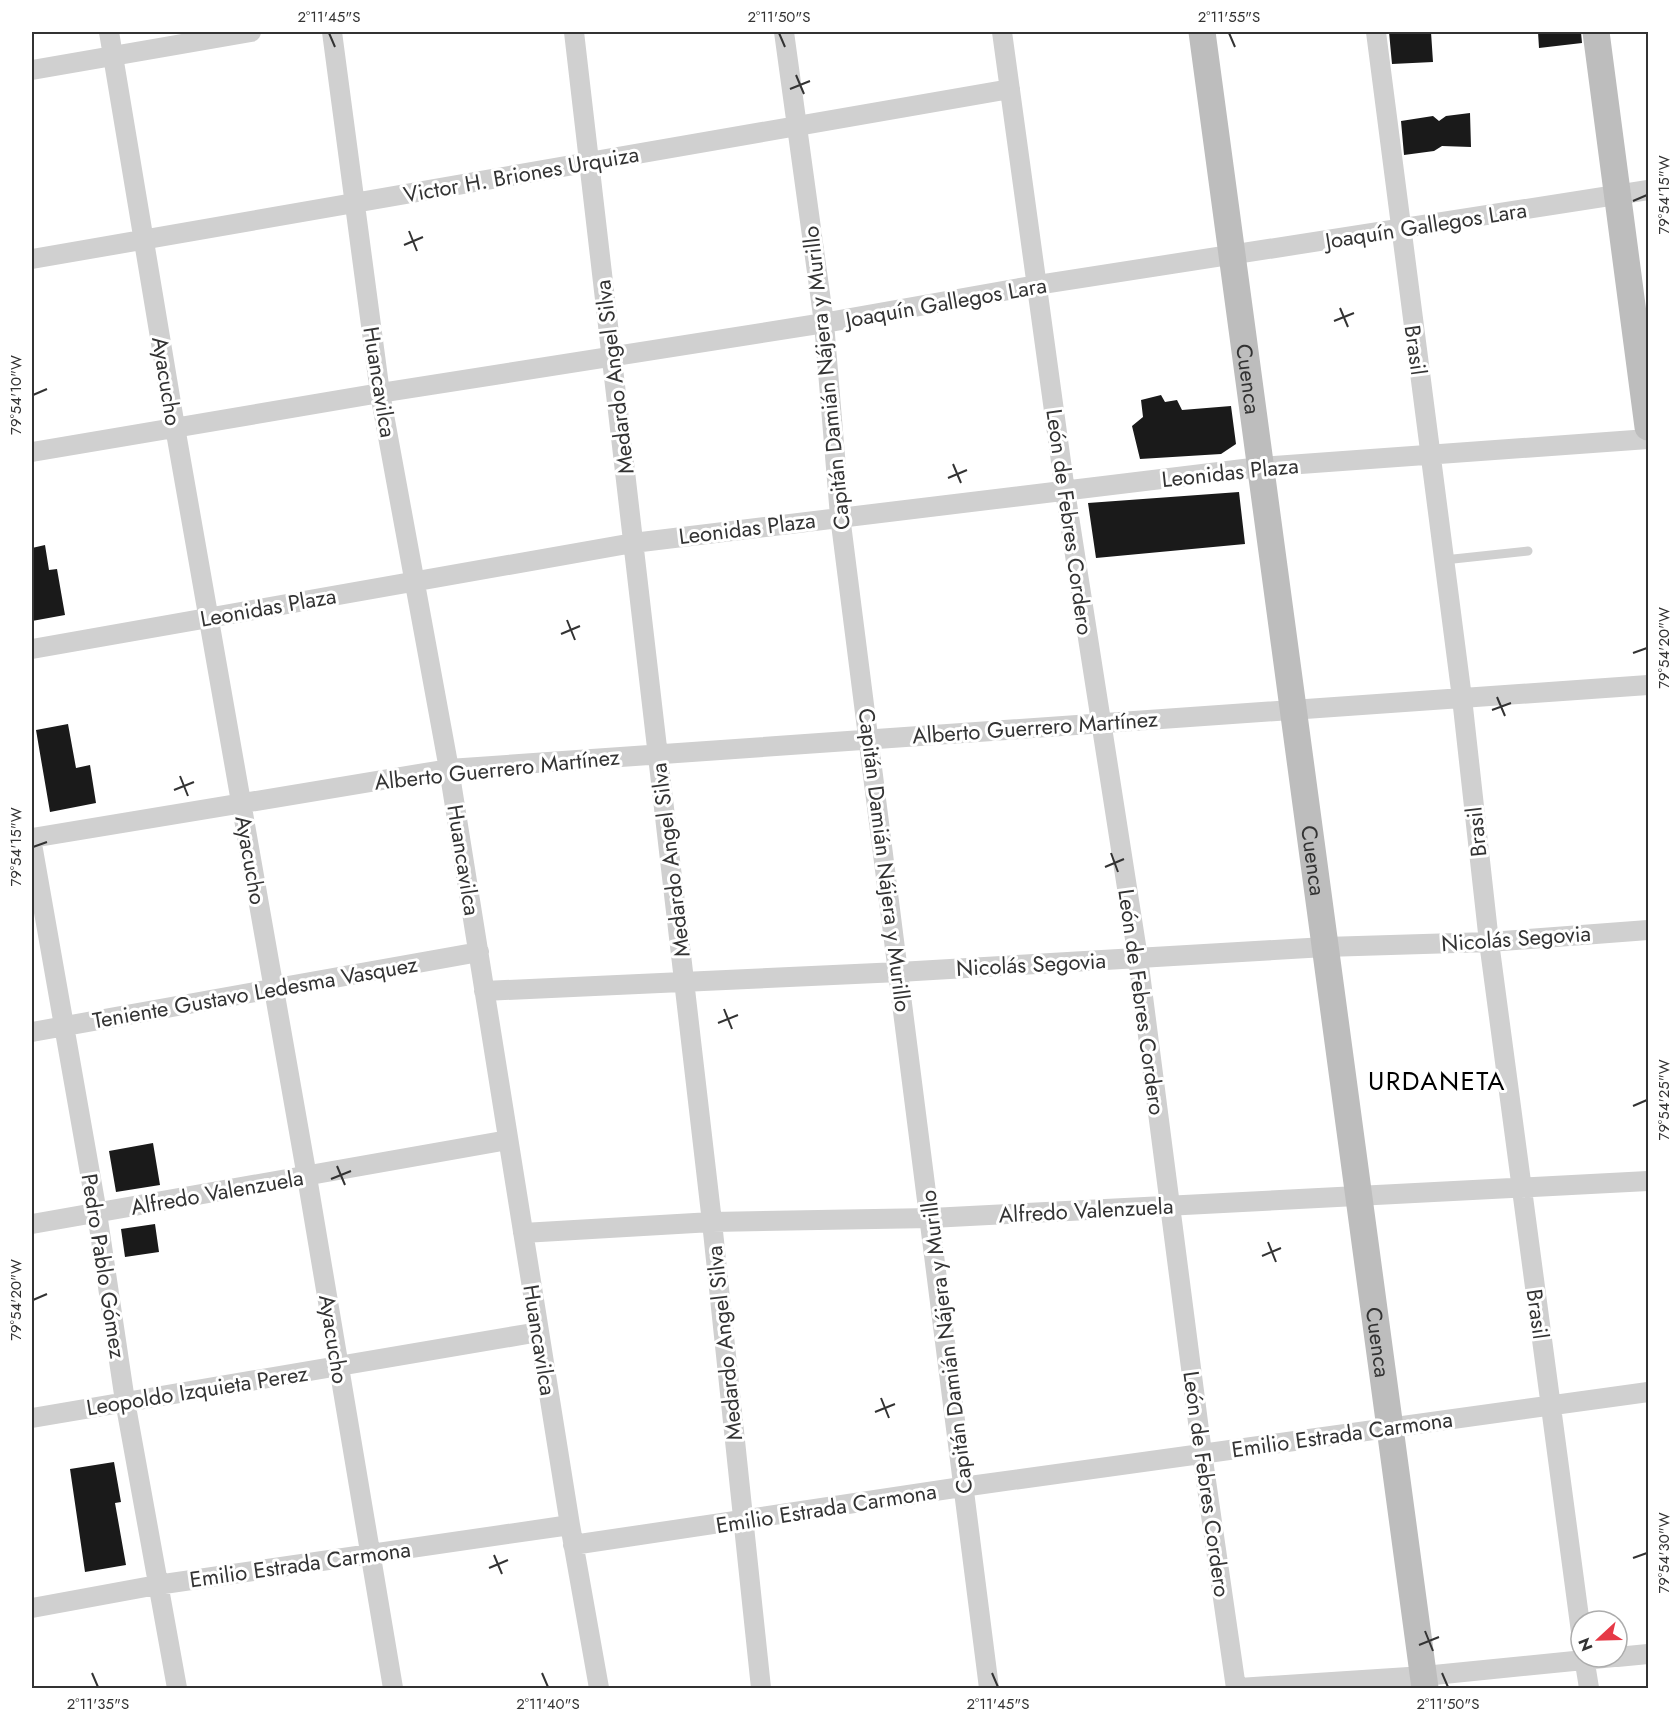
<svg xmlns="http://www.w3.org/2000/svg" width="1680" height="1720" viewBox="0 0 1680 1720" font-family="Jost,sans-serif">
  <rect width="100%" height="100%" fill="#fff"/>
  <!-- building -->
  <path fill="#1a1a1a" d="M1389 32H1431L1433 62 1392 64Z
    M1538 32H1581L1582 43 1539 48Z
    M1470 113 1471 147 1442 146 1434 151 1404 155 1401 121 1433 116 1439 121 1446 116Z
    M1161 395 1165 402 1177 400 1182 410 1231 406 1236 444 1221 454 1140 459 1132 426 1143 417 1141 400Z
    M1239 492 1245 544 1096 558 1088 503Z
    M45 545 49 570 57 569 65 615 32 621V548Z
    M68 724 76 768 90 765 96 803 50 812 36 730Z
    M153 1143 160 1185 116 1192 109 1151Z
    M155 1224 159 1252 125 1257 121 1229Z
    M114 1462 121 1502 115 1503 126 1565 85 1572 70 1469Z"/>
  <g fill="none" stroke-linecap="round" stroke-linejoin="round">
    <!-- lane -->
    <path stroke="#d0d0d0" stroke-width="9" d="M1444 560 1528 551"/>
    <!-- street -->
    <path stroke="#d0d0d0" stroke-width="20" d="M109 32 175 427 307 1177 393 1688
      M332 32 380 393 449 769 570 1525 599 1688
      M574 32 712 1222 761 1688
      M784 32 824 323 840 516 989 1688
      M1002 32 1065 491 1138 958 1202 1453 1236 1688
      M1376 32 1462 698 1489 942 1581 1632
      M32 70 251 32
      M32 259 1010 89
      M32 452 380 393 818 324 1037 285 1648 190
      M32 649 633 543 1260 467 1648 439
      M32 838 449 769 1648 685
      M32 844 97 1213 125 1401 177 1688
      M484 991 899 972 1325 947 1489 942 1648 930
      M32 1032 479 952
      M32 1224 508 1140
      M523 1233 712 1222 931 1218 1648 1181
      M32 1418 539 1332
      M573 1545 955 1488 1648 1392
      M32 1608 157 1585 570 1525
      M1584 1657 1589 1688
      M1617 1657 1648 1654
      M1239 1688 1424 1676 1614 1657"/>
    <!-- secondary -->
    <g stroke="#bdbdbd" stroke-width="27">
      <path id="s1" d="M1202 32 1425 1688"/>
      <path d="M1596 32 1648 427"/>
    </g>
  </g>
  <!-- ticks -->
  <path fill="none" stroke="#333" stroke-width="2" d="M329 33 335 47M779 33 785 47M1229 33 1235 47M796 75 804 94M790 89 810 81M1633 201 1647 195M409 231 417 251M404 245 423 237M1340 308 1348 327M1334 321 1354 313M33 395 47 389M953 464 961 483M948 478 967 470M567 620 575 640M561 634 580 626M1633 653 1647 648M1497 697 1505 716M1492 710 1511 703M180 776 188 796M174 790 194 782M33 847 47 842M1111 853 1118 872M1105 867 1124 859M724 1009 732 1029M718 1023 738 1015M1633 1106 1647 1100M337 1166 345 1185M331 1179 351 1171M1268 1242 1276 1262M1262 1256 1281 1248M33 1300 47 1294M881 1398 889 1418M875 1412 895 1404M494 1555 502 1574M1633 1558 1647 1553M489 1568 508 1560M1425 1631 1433 1651M1419 1645 1439 1637M92 1673 98 1687M542 1673 548 1687M992 1673 998 1687M1442 1673 1448 1687"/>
  <g text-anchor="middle" stroke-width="6" stroke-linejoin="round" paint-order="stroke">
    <!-- street labels -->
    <g font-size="22" fill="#333" stroke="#fff">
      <text transform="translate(521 174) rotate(-10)" y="8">Victor H. Briones Urquiza</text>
      <text transform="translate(1426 225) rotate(-9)" y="8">Joaquín Gallegos Lara</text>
      <text transform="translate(946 302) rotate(-10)" y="8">Joaquín Gallegos Lara</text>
      <text transform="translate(1416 350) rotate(82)" y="8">Brasil</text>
      <text transform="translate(614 377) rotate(-97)" y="8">Medardo Angel Silva</text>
      <text transform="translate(826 378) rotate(-96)" y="8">Capitán Damián Nájera y Murillo</text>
      <text dy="8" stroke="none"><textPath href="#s1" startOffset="350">Cuenca</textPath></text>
      <text transform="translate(167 381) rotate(81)" y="8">Ayacucho</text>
      <text transform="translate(380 382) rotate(81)" y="8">Huancavilca</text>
      <text transform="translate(1230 472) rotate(-6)" y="8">Leonidas Plaza</text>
      <text transform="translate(1070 522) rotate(82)" y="8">León de Febres Cordero</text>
      <text transform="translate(747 528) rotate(-7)" y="8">Leonidas Plaza</text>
      <text transform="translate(268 607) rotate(-10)" y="8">Leonidas Plaza</text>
      <text transform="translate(1035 727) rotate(-4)" y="8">Alberto Guerrero Martínez</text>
      <text transform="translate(497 769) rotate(-6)" y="8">Alberto Guerrero Martínez</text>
      <text transform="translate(1476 832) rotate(-96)" y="8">Brasil</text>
      <text transform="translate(251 860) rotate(80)" y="8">Ayacucho</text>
      <text transform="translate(464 860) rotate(81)" y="8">Huancavilca</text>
      <text transform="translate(670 860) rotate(-97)" y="8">Medardo Angel Silva</text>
      <text transform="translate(885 860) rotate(83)" y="8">Capitán Damián Nájera y Murillo</text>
      <text dy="8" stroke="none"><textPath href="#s1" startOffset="836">Cuenca</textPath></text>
      <text transform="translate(1516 938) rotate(-4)" y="8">Nicolás Segovia</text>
      <text transform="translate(1031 964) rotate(-3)" y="8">Nicolás Segovia</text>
      <text transform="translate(255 992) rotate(-10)" y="8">Teniente Gustavo Ledesma Vasquez</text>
      <text transform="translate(1142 1002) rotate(82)" y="8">León de Febres Cordero</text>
      <text transform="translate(217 1192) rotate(-10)" y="8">Alfredo Valenzuela</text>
      <text transform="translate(1086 1210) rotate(-3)" y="8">Alfredo Valenzuela</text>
      <text transform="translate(104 1266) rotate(81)" y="8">Pedro Pablo Gómez</text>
      <text transform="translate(1538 1314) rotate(82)" y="8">Brasil</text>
      <text transform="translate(334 1339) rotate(81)" y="8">Ayacucho</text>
      <text transform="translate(540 1340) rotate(81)" y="8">Huancavilca</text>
      <text transform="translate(946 1342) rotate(-97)" y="8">Capitán Damián Nájera y Murillo</text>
      <text dy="8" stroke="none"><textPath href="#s1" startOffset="1322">Cuenca</textPath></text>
      <text transform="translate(724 1343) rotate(-96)" y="8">Medardo Angel Silva</text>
      <text transform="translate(197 1390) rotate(-9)" y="8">Leopoldo Izquieta Perez</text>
      <text transform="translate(1342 1434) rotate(-8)" y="8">Emilio Estrada Carmona</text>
      <text transform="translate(1207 1484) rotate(82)" y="8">León de Febres Cordero</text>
      <text transform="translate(826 1508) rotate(-9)" y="8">Emilio Estrada Carmona</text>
      <text transform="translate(300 1564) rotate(-8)" y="8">Emilio Estrada Carmona</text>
    </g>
    <!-- quarter labels -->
    <g font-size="26" letter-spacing="1.5" fill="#000" stroke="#fff">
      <text x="1437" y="1090">URDANETA</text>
    </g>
  </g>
  <!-- border -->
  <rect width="1680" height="1720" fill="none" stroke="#ffffff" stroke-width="66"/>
  <!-- north arrow -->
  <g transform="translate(1599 1639) rotate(248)"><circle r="28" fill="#ffffff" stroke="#adadad" stroke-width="1.5"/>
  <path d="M0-4.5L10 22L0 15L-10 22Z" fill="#e63946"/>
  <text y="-9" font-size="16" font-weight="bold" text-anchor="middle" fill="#333333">N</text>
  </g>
  <rect x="33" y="33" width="1614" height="1654" fill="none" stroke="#333" stroke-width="2"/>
  <g font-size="15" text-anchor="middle" fill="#333">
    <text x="329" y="22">2°11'45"S</text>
    <text x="779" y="22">2°11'50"S</text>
    <text x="1229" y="22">2°11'55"S</text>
    <text transform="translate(1664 195) rotate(-90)" y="5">79°54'15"W</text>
    <text transform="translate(16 395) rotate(-90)" y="5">79°54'10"W</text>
    <text transform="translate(1664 648) rotate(-90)" y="5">79°54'20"W</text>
    <text transform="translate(16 847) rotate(-90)" y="5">79°54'15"W</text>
    <text transform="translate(1664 1100) rotate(-90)" y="5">79°54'25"W</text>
    <text transform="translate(16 1300) rotate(-90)" y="5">79°54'20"W</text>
    <text transform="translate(1664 1553) rotate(-90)" y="5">79°54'30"W</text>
    <text x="98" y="1709">2°11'35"S</text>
    <text x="548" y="1709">2°11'40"S</text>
    <text x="998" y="1709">2°11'45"S</text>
    <text x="1448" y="1709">2°11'50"S</text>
  </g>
</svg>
